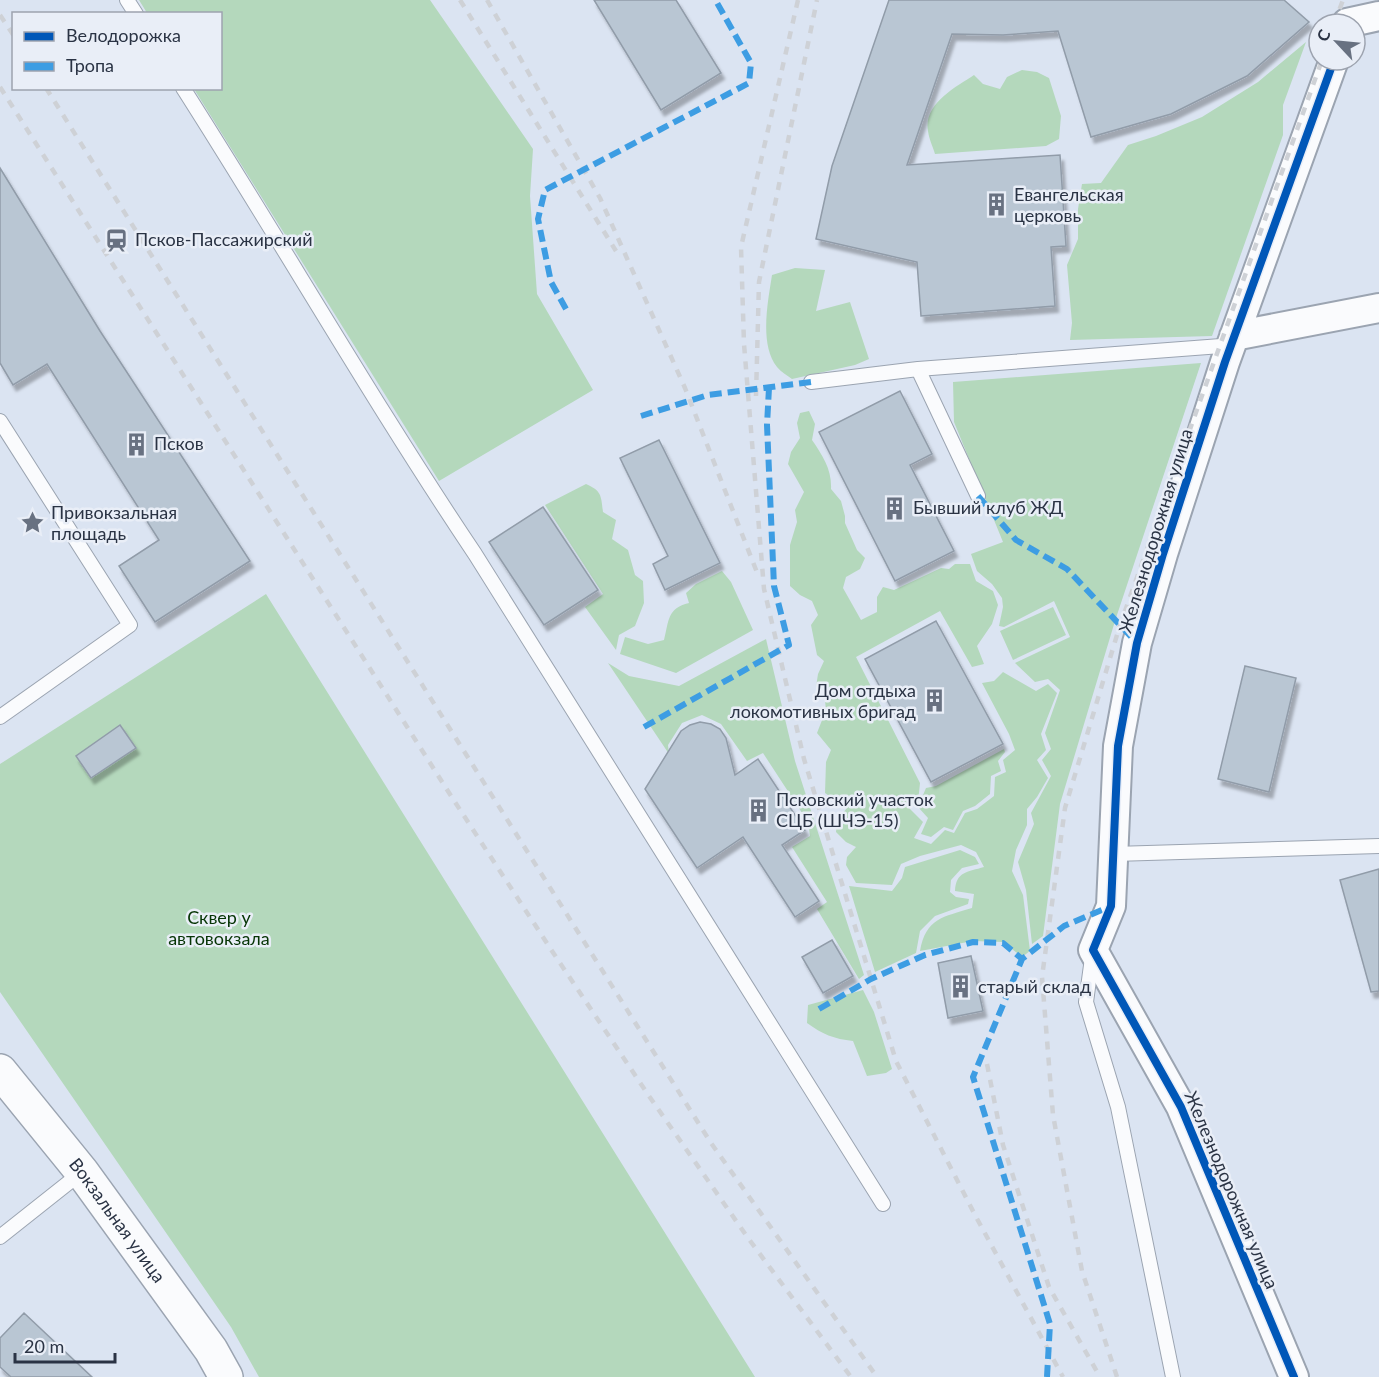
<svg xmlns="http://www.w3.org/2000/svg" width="1379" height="1377" viewBox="0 0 1379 1377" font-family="Lato,sans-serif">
  <defs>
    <filter id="shadow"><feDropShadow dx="3.5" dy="6" stdDeviation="1.5" flood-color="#0004"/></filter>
  </defs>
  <rect width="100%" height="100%" fill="#dbe4f2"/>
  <!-- green -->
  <path fill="#b4d8bc" d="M139 0H430L533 149 530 196 537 294 593 390 439 481 194 89 220 88V14L147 13Z
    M1306 42 1283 105V135L1212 336 1070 340 1072 323 1067 265 1078 239V209L1082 184 1101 183 1128 145 1156 136 1202 117 1258 82Z
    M1022 70 1037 72 1049 78 1061 116 1059 139 1046 146 935 154C933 147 929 139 928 131 923 104 956 87 974 75L983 84 1000 89 1007 77Z
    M795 268 825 270 816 311 850 302 869 359 855 365 792 379C787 375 781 372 777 367 759 345 768 301 772 275Z
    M1201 363 1115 621 1060 804 1043 936 1032 944 1026 890 1018 862 1034 824 1031 813 1051 776 1042 760 1051 749 1045 733 1060 690 1048 679 1035 682 1015 663 1070 637 1054 601 1004 627 999 626 1003 607 1002 598 992 584 977 571 971 554 1003 542 954 422 953 382Z
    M809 411 815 424 812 440C823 456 832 470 831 489L841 501 845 516V523L857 550 865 558 860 569 846 577 843 588 861 620 877 612V597L883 587 894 590 941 568 949 569 955 564H970L976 581 993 591 998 605 992 624 977 646 984 664 972 667 940 611 856 657 920 783 918 802 907 806 923 822 914 838 931 844 945 830 954 833 965 813 977 809 994 796 995 777 1006 772 1003 760 1015 750 1009 734 982 683 994 681 1003 672 1036 691 1048 684 1057 693 1041 734 1046 750 1037 760 1048 778 1037 797 1027 809V825L1016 850 1012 871 1023 895 1030 951 1022 957 1003 942 973 941 920 951C926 918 943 917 972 908L974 894 955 891C956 871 968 872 984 867L976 852 961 845 920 856 901 864 892 885 856 883 846 865 847 857 856 847 846 842 836 832 837 820 847 808 825 793 826 762 831 750 817 733 826 710 824 692 816 687 818 674 824 661 817 655 811 625 818 615 812 601 800 595 790 586V545L797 522 795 510 804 492 788 464 791 452 800 438 797 423 800 413Z
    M586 484C602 491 601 496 603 512L616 520 612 539 628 550 635 575 643 581 644 603 635 626 619 635 616 650 585 607 603 594 545 505Z
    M722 571 731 582 753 630 676 673 620 654 625 637 648 644 664 640C669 621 667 608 689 603L686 593 696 584Z
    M266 594 755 1377H259L231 1327 0 992V764Z
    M1053 607 1066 635 1013 660 1000 631Z
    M766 639 795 761 864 975 859 979 817 909 827 902 792 847 810 836 808 822 763 753 747 761 721 724 702 715 682 723 668 745 669 754 608 663 629 676 679 686Z
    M1004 749 1005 752 998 761 1001 771 991 776 990 794 975 806 963 811 953 830 944 827 931 837 921 834 928 818 918 807 926 788 936 786Z
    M960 850 975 857 979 864 962 868 951 880 950 892 956 897 969 899 968 904 935 916 920 931 916 953 875 972 849 886 892 891 902 878 905 867Z
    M863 990 874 1012 892 1069 886 1073 867 1076 853 1041C834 1039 822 1034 807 1023L808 1005Z"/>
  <!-- building -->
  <path fill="#b9c6d3" stroke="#919ca9" stroke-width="1.5" filter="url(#shadow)" d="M594 0H676L721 73 661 110Z
    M889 0H1284L1309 22 1247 76 1171 114 1091 137 1058 31 1003 35 952 34 907 165 1060 155 1066 246 1051 247 1055 306 921 316 917 262 816 239 832 166Z
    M0 168 100 331 250 561 155 622 119 566 159 540 47 364 13 385 0 363Z
    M900 391 932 454 910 465 954 551 895 581 819 432Z
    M659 440 720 563 665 590 653 564 668 556 620 458Z
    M543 507 598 590 544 625 489 542Z
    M936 621 1003 744 931 782 865 659Z
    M1245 666 1296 678 1269 792 1218 779Z
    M700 722 711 724 720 729 726 738 735 775 758 759 805 830 782 845 819 901 795 917 743 837 697 868 645 789 681 731 690 725Z
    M120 725 136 748 91 778 76 756Z
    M1379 869V991L1371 992 1340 880Z
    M832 940 853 976 823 993 802 957Z
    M971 956 983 1011 948 1018 938 963Z
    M24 1313 92 1377H11L0 1367V1338Z"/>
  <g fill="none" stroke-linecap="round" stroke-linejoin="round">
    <defs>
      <path id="lane" d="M127 0 136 14
        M183 88C282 243 373 402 475 554L883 1204
        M918 369 978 496
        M811 382 918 369 1221 346 1224 357
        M0 421 130 625 0 717
        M1114 854 1379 846
        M1092 958 1086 1002 1118 1107 1173 1377
        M0 1237 82 1172"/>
      <path id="street" d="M1347 23 1379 16
        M1234 336 1379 308
        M1294 1377 1181 1107 1093 950 1111 906 1118 746 1137 643 1163 554 1225 362 1334 60"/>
      <g id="secondary">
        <path id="s1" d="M0 1071 82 1172 211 1350 226 1377"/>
      </g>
    </defs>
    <!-- lane casing -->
    <use href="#lane" stroke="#9ba4b1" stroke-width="16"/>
    <!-- street casing -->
    <use href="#street" stroke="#9ba4b1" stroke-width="32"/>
    <!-- secondary casing -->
    <use href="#secondary" stroke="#9ba4b1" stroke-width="36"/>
    <!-- lane -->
    <use href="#lane" stroke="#fafbfd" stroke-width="14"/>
    <!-- street -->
    <use href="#street" stroke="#fafbfd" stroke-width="28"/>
    <!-- secondary -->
    <use href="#secondary" stroke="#fafbfd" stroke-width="33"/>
    <!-- rail -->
    <path stroke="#ced1d6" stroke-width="4.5" stroke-dasharray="8 8" stroke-linecap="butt" d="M460 0 616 251
      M487 0 600 198 685 388 758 575
      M798 0 741 247 744 344 764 589 804 759 896 1061 975 1215 1063 1377
      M0 15 14 36
      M1334 24 1343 0
      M0 87 453 799 554 954 649 1096 748 1238 851 1377
      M46 88 711 1143 877 1377
      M756 396 759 282 817 0
      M987 1064 1003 1145 1049 1287 1100 1377
      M1117 1377 1082 1271 1053 1115 1042 977 1065 808 1120 625 1322 60"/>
    <!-- quiet -->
    <path stroke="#3d9de3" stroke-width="6" stroke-dasharray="12 6" stroke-linecap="butt" d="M566 309 551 282 538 219 545 190 749 83 751 63 716 1
      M641 416 708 395 811 382
      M978 496 1016 540 1067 569 1137 643
      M644 727 789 645 774 586 767 425 769 388
      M819 1009 871 979 925 955 973 942 1003 943 1022 959
      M1047 1377 1050 1324 973 1077 1022 959 1064 926 1111 906"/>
    <defs>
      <path id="cycleway" d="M1294 1377 1181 1107 1093 950 1111 906 1118 746 1137 643 1163 554 1225 362 1334 60"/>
    </defs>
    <!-- cycleway casing -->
    <use href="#cycleway" stroke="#e9eef7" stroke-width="11"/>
    <!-- cycleway -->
    <use href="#cycleway" stroke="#0057b8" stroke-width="8"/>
  </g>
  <!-- icons -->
  <defs>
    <symbol id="building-bare" viewBox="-9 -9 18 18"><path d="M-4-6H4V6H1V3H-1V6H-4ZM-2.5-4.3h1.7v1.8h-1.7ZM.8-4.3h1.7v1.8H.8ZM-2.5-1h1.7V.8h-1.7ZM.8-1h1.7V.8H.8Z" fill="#687181" stroke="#e9eef7" stroke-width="2.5" paint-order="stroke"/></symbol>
    <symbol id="station-bare" viewBox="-9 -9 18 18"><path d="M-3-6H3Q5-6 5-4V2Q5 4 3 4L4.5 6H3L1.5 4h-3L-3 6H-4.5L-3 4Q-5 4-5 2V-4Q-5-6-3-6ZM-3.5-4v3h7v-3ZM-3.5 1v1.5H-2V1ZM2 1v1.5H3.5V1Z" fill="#687181" stroke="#e9eef7" stroke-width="2.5" paint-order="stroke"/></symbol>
    <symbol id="sight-bare" viewBox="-9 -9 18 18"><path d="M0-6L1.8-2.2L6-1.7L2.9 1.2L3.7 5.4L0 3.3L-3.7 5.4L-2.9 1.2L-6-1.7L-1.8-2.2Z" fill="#687181" stroke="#e9eef7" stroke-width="2.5" paint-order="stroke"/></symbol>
  </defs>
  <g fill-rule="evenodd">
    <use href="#building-bare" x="980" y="188" width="33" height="33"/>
    <use href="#station-bare" x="100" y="224" width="33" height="33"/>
    <use href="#building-bare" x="120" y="428" width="33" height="33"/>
    <use href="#building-bare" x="878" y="492" width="33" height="33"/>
    <use href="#sight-bare" x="16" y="506" width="33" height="33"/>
    <use href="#building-bare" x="918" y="684" width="33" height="33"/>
    <use href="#building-bare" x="742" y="794" width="33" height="33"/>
    <use href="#building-bare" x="944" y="970" width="33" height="33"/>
  </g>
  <g text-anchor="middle" stroke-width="5" stroke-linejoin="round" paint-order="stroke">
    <!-- poi labels -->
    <g font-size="18" fill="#2a3344" stroke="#e9eef7" text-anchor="start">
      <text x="1014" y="201">Евангельская<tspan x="1014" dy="21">церковь</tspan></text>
      <text x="135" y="246">Псков-Пассажирский</text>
      <text x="154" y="450">Псков</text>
      <text x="913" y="514">Бывший клуб ЖД</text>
      <text x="51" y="519">Привокзальная<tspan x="51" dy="21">площадь</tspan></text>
      <text x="916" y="697" text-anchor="end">Дом отдыха<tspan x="916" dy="21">локомотивных бригад</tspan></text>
      <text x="776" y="806">Псковский участок<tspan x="776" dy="21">СЦБ (ШЧЭ-15)</tspan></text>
      <text x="978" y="993">старый склад</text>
    </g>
    <!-- street labels -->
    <g font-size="18" fill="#2a3344" stroke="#e9eef7">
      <text transform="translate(1156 531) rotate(-73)" y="6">Железнодорожная улица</text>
      <text transform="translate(1231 1190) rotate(67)" y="6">Железнодорожная улица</text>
      <text dy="6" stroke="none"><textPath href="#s1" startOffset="190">Вокзальная улица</textPath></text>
    </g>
    <!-- park labels -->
    <g font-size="18" fill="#063505" stroke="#e9eef7">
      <text x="219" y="924">Сквер у<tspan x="219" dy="21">автовокзала</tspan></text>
    </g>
  </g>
  <!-- legend -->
  <rect x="12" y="12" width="210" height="78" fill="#e9eef7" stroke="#9da3af" stroke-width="1.5"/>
  <rect x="24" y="32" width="30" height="9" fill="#0057b8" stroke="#9da3af" stroke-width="1.5"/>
  <text x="66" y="42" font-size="18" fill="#2a3344">Велодорожка</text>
  <rect x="24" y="62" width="30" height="9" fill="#3d9de3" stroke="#9da3af" stroke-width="1.5"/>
  <text x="66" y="72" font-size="18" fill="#2a3344">Тропа</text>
  <!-- north arrow -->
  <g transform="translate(1337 42) rotate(296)"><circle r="28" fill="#e9eef7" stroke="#9da3af" stroke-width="1.5"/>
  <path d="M0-4.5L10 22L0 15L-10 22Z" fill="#687181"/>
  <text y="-9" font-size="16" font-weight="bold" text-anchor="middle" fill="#2a3344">С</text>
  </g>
  <!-- scale -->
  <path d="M15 1353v9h100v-9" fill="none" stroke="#2a3344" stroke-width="3"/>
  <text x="24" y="1353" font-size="18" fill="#2a3344" stroke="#e9eef7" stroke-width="4.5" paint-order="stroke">20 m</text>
</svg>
